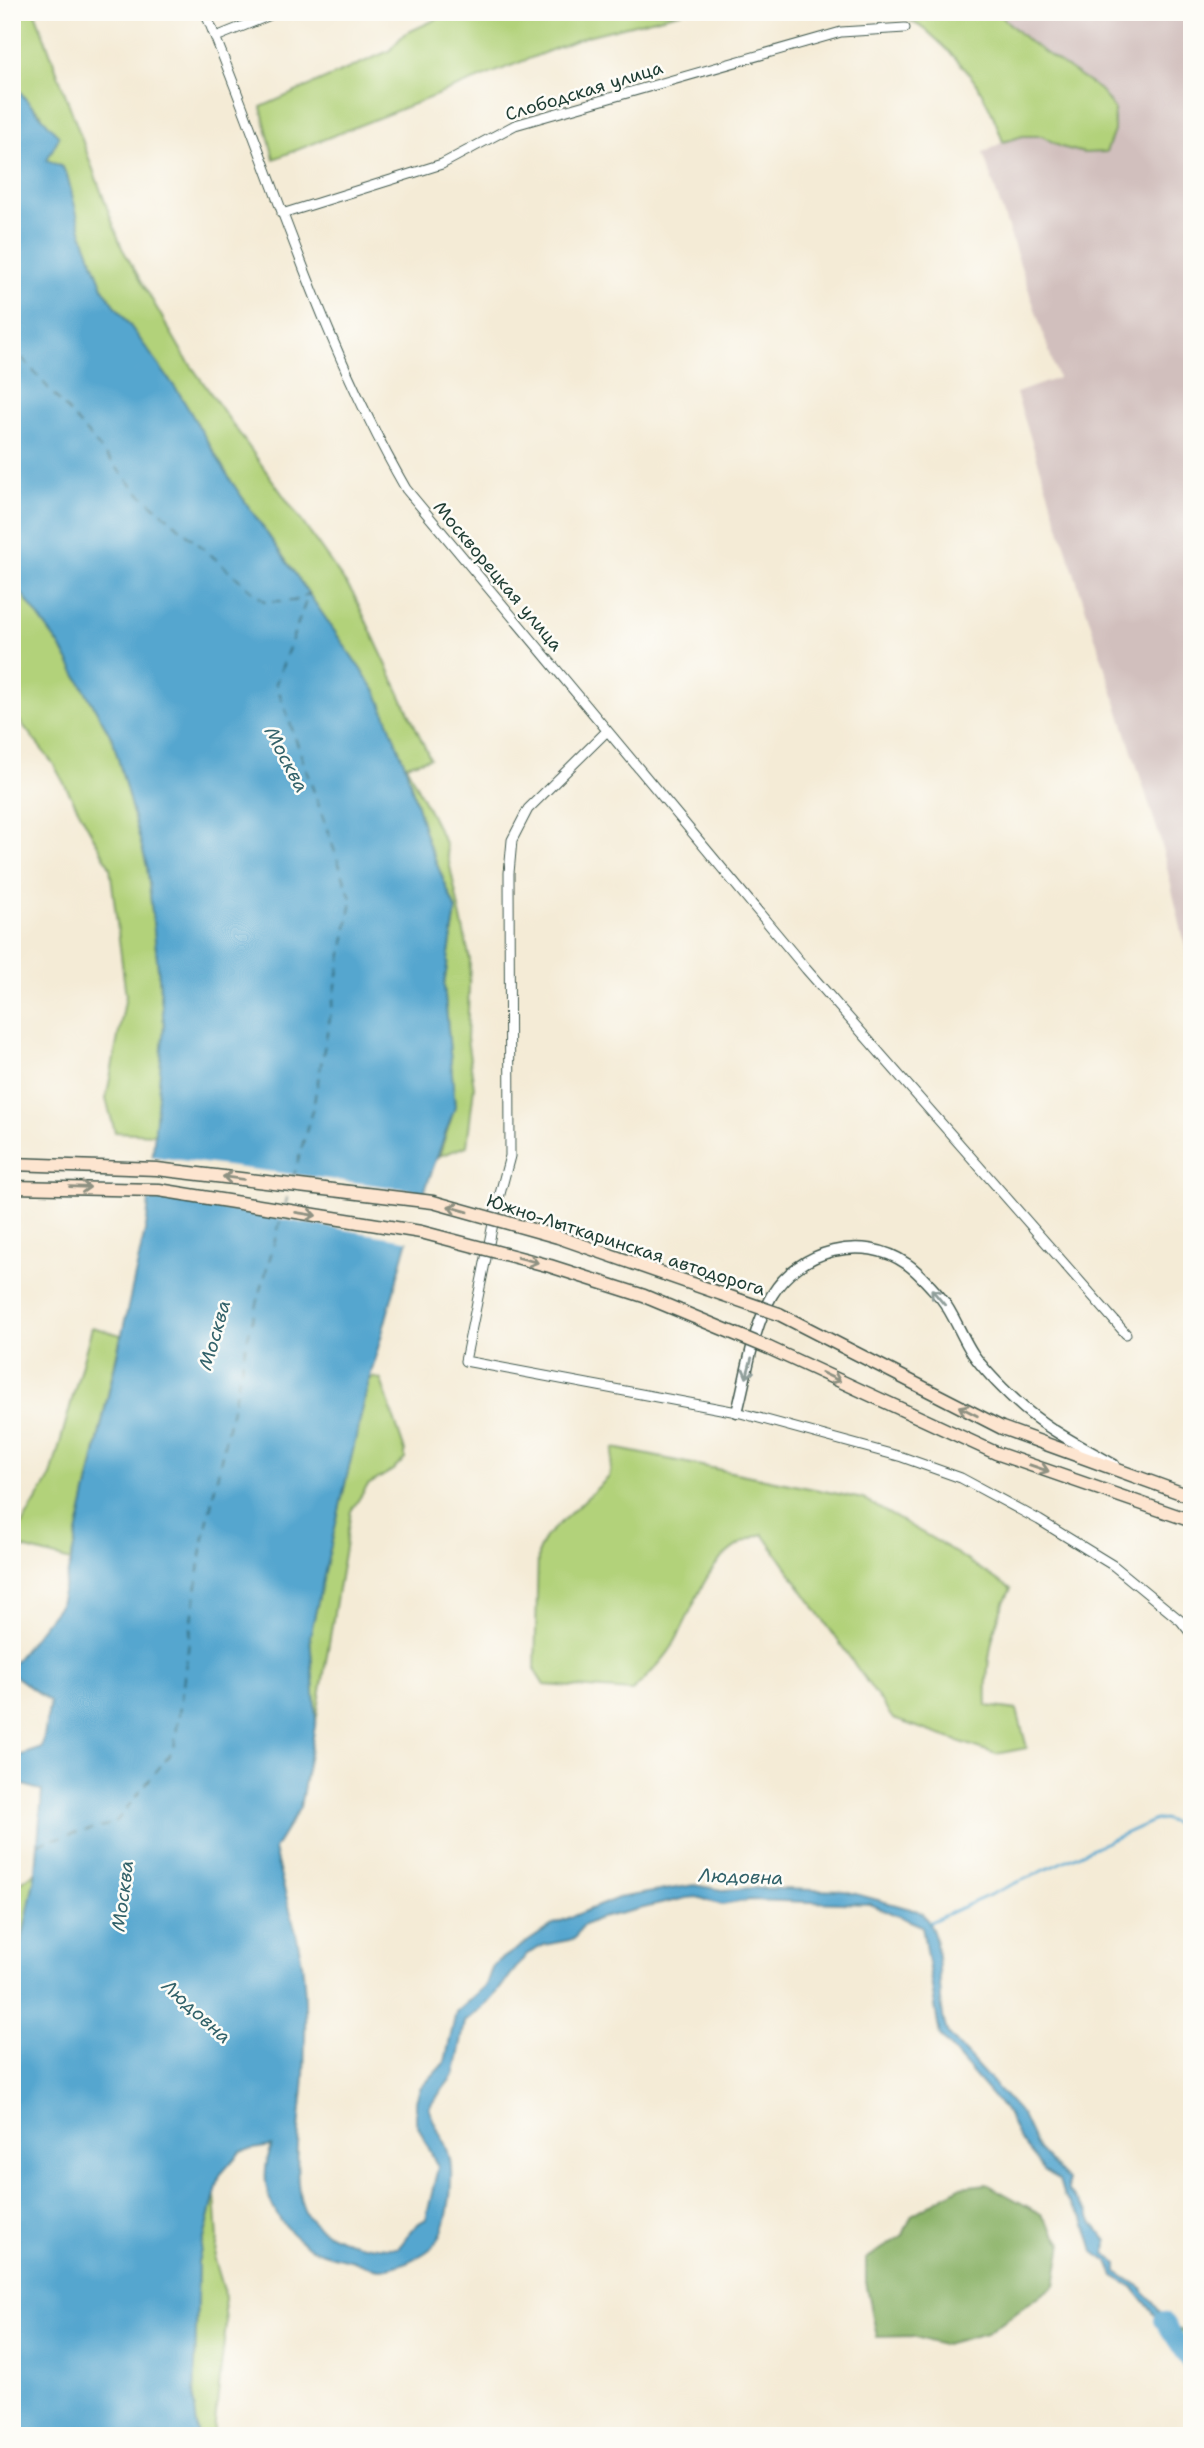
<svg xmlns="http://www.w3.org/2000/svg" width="1204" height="2448" viewBox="0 0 1204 2448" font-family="'Shantell Sans',sans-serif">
  <rect width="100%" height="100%" fill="#fdfcf7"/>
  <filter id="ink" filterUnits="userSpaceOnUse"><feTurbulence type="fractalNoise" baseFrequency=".0143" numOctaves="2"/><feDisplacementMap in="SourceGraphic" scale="14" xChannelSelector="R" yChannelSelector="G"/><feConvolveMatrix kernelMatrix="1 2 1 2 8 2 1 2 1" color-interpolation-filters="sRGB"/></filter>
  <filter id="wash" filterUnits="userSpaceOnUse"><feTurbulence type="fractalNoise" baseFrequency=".00686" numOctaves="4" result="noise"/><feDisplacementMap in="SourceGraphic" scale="28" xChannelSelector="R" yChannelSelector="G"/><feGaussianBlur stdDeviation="1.57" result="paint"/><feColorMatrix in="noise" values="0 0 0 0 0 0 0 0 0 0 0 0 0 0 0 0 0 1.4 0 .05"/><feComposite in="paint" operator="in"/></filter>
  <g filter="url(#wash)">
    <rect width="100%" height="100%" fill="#f4ebd6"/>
    <!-- industrial -->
    <path fill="#d1bfbd" d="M997 12H1192V975L1160 838 1016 393 1058 378 983 153 1003 142 1023 136H1042L1061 147 1100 90 1028 41Z"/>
    <!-- green -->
    <path fill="#b2d27a" stroke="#688857" stroke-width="2" d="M12 12H35L122 248 185 357 354 595 430 758 406 765 445 843 470 960 467 1039 474 1087 467 1146 439 1156 455 1107 444 985 456 910 428 843 405 765 377 693 231 481 179 393 104 290 82 234 67 175 62 167 47 160 50 151 41 113C3 88 12 53 12 12Z
      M452 12H683L587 36 274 159 261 107 389 51 404 34Z
      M899 12H997L1028 41 1100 90 1114 109V131L1106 152 1084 153 1061 147 1042 136H1023L1003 142C986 90 967 66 926 30 917 23 906 21 899 12Z
      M12 580 60 646 113 740 147 866 164 1024 155 1134 115 1132 106 1099 126 996 110 867 54 765 12 711Z
      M92 1327 121 1335 71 1561 12 1545V1541L51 1476Z
      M373 1377 381 1380 405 1451V1459L393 1470 368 1485 351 1511 316 1721 310 1636 369 1381Z
      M614 1448 863 1499 942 1544 1011 1589C992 1621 985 1669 987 1706L1017 1710 1027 1748 996 1754 893 1719 763 1534C704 1552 700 1600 672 1647 662 1663 646 1678 632 1691L544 1685 535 1671 538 1552 545 1537 609 1477Z
      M36 1871 15 1981 12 1992V1889Z
      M215 2195 218 2239 215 2260 223 2287 226 2324 214 2431 213 2436H198L194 2402 198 2262Z
      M1181 2329 1192 2334V2391C1182 2372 1185 2357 1174 2339H1181Z"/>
    <!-- forest -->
    <path fill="#8db46a" stroke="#56784f" stroke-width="2" d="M987 2184 1041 2214 1062 2243 1055 2285 986 2333 941 2345 913 2336 877 2337 866 2282V2259L903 2235 912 2215 960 2187Z"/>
    <!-- water -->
    <path fill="#54a6cf" stroke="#3a7282" stroke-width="2" d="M12 78C25 104 42 114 59 137L47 160 62 167 67 175 82 234 104 290 179 393 231 481 377 693 405 765 428 843 456 910 444 985 455 1107 410 1232 369 1381 310 1636 316 1721 300 1807 274 1849C282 1887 297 1926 302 1964 307 1997 305 2043 304 2076 302 2110 289 2186 306 2214 323 2241 369 2248 398 2248 409 2237 411 2226 426 2219L438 2167 416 2122V2101L420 2089 445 2062 456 2012 486 1985 493 1965 554 1924 618 1898 694 1885 723 1890 752 1888 845 1891 918 1911C949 1931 933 2000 948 2034L1022 2115 1038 2149 1068 2180V2192L1088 2211 1092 2222 1107 2241 1106 2253 1117 2264V2272L1142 2288 1181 2340 1174 2339 1133 2287 1114 2276 1108 2262 1094 2252 1084 2218 1064 2197 1059 2180 1044 2170 1018 2137 1008 2114 940 2036 922 1926 870 1904 750 1900 722 1905 697 1897 686 1898 597 1919 582 1926 574 1939 544 1945 527 1954 491 2000 465 2022 455 2073 429 2107C433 2128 450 2144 451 2167 452 2189 449 2234 430 2249 419 2258 395 2268 381 2269 371 2269 360 2263 350 2260 337 2257 320 2254 309 2247 274 2224 255 2185 272 2146L241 2151 220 2175 198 2262 194 2402 198 2436H12V1992L36 1871 42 1791 12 1781V1758L42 1748 50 1702 12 1674V1665L60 1604 71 1561 147 1222 164 1024 147 866 113 740 60 646 12 580Z"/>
    <!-- pier -->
    <path fill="#f4ebd6" d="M149 1156 406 1189 428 1194 411 1241 176 1201 145 1200Z"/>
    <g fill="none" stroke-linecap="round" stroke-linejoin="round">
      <!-- stream -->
      <path stroke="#54a6cf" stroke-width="2.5" d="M930 1922 1155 1820 1163 1819 1183 1827"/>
      <!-- river -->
      <path stroke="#54a6cf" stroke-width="18" d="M1163 2320 1192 2364"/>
      <!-- ferry -->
      <path stroke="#32626a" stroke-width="2" stroke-dasharray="9 7" stroke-linecap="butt" d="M12 346 136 490 264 601H294L309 593
        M293 1179 313 1107 352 901 276 683 309 593
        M285 1206 289 1191
        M38 1843 115 1823 174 1749 203 1542 247 1340 282 1215"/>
    </g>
  </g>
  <g filter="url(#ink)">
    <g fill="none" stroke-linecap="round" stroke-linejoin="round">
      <defs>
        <path id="minor" d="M205 12C271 170 320 340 406 489L806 969 1126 1334
          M216 37 278 12
          M282 214 442 164 515 125 841 32 905 28
          M607 731 528 809 512 840 509 873 510 1156 496 1209 465 1361 737 1412 902 1457 961 1478 1039 1520 1114 1566 1181 1621 1192 1635"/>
        <path id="tertiary" d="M737 1412C747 1375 752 1329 772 1295 799 1250 863 1233 907 1264 919 1272 931 1287 941 1298 954 1314 961 1336 973 1354 984 1370 1001 1387 1016 1401 1044 1428 1081 1446 1114 1465"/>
        <path id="secondary" d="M779 1314 1002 1428 1192 1497
          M769 1348 996 1453 1192 1521"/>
      </defs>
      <!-- minor casing -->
      <use href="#minor" stroke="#3f574c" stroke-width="11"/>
      <!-- tertiary casing -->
      <use href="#tertiary" stroke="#3f574c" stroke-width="13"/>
      <!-- secondary casing -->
      <use href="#secondary" stroke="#3f574c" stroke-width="15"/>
      <!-- minor -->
      <use href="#minor" stroke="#fff" stroke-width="9"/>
      <!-- tertiary -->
      <use href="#tertiary" stroke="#fff" stroke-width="10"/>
      <!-- secondary -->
      <use href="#secondary" stroke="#fde5d0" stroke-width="12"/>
      <defs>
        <path id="secondary-bridge" d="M12 1164 157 1169 433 1202 558 1237 779 1314
          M12 1187 159 1190 421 1232 550 1266 644 1296 769 1348"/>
      </defs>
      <!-- secondary-bridge casing -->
      <use href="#secondary-bridge" stroke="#3f574c" stroke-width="15" stroke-linecap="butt"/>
      <!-- secondary-bridge -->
      <use href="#secondary-bridge" stroke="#fde5d0" stroke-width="12"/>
    </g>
    <!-- one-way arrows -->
    <defs><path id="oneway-shaft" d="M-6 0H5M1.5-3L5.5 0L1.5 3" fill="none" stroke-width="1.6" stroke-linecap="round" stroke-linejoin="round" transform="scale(1.75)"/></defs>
    <g stroke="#8e9182">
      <use href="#oneway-shaft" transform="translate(233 1178) rotate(-173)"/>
      <use href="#oneway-shaft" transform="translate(80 1187) rotate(2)"/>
      <use href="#oneway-shaft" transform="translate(458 1209) rotate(-164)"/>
      <use href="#oneway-shaft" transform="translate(306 1214) rotate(9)"/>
      <use href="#oneway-shaft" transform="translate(528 1260) rotate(15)"/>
      <use href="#oneway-shaft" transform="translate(831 1377) rotate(25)"/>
      <use href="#oneway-shaft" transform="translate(968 1411) rotate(-153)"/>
      <use href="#oneway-shaft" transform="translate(1039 1468) rotate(19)"/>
    </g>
    <g stroke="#8f9e9a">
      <use href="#oneway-shaft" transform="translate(938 1297) rotate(-130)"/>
      <use href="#oneway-shaft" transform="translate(749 1368) rotate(105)"/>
    </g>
  </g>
  <g text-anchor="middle" stroke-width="5" stroke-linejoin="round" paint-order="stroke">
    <!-- street labels -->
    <g font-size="18" fill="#1f3d34" stroke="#fdfcf7">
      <text transform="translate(584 91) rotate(-17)" y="6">Слободская улица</text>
      <text transform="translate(498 576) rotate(50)" y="6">Москворецкая улица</text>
      <text transform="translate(626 1245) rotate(18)" y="6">Южно-Лыткаринская автодорога</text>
    </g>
    <!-- water labels -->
    <g font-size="19" font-style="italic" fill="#32626a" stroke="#fdfcf7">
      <text transform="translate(287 759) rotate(62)" y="7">Москва</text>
      <text transform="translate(214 1335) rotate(-74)" y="7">Москва</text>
      <text transform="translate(741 1876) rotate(2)" y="7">Людовна</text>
      <text transform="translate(122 1896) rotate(-83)" y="7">Москва</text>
      <text transform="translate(197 2011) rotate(42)" y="7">Людовна</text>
    </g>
  </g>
  <!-- margin -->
  <rect width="1204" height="2448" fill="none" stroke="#fdfcf7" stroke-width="42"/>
</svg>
